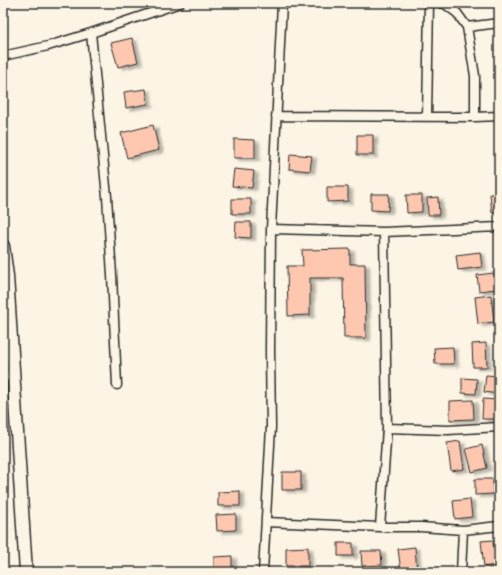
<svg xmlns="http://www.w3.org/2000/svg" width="502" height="575" viewBox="0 0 502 575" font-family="Sriracha,sans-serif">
  <defs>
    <filter id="shadow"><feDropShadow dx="4.5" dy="2.5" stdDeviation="1" flood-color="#0004"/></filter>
  </defs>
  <rect width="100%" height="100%" fill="#fcf5e5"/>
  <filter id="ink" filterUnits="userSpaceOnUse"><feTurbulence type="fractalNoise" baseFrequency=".025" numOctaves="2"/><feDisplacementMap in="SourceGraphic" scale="8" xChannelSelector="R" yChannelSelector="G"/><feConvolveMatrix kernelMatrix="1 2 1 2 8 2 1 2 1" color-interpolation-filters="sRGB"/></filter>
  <g filter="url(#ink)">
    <!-- building -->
    <path fill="#fdc7b0" stroke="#2b2b2b" filter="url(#shadow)" d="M132 38 138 62 118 67 111 43Z
      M146 89 148 104 126 108 124 92Z
      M153 125 159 150 127 158 121 133Z
      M357 135H373V155H357Z
      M234 139 255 140V158H234Z
      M290 154 312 156 310 171 289 169Z
      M234 169 254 171 252 188 232 186Z
      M327 187H348V201L327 202Z
      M499 193V212L492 213 490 194Z
      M371 194H389L388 211 371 210Z
      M406 195H422V212L407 213Z
      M438 197 439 215H428L427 198Z
      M232 199H251V214H232Z
      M236 222H251V238L235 237Z
      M350 249V264H365L366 338H344L343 278H310V315L288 316 287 266H303L302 250Z
      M480 252 482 267 458 270 456 255Z
      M494 273 496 289 479 291 477 275Z
      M491 295 494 322 478 324 475 297Z
      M486 343 487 367H473L472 344Z
      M453 347 454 364H435L434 348Z
      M486 375 499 376 498 394 484 392Z
      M462 378 477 379 476 394 462 393Z
      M483 399 499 400V419H482Z
      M473 400 474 419 450 420V401Z
      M460 441 464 469 451 471 447 443Z
      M482 445 487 468 472 472 466 449Z
      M282 472H301V490H282Z
      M475 479H493V494L475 495Z
      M240 491V506H218V492Z
      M470 499 472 517 455 519 453 501Z
      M236 514V530L217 531 216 515Z
      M493 540 496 565 484 567 481 541Z
      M338 543H353V556H338Z
      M308 547V566H286V548Z
      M415 547 417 572H401L398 549Z
      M361 551H381L382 565 362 566Z
      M232 556V572H214V557Z"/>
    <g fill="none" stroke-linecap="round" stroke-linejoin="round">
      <defs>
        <path id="minor" d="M440 3 445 4 457 13 467 27 475 76V117
          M467 27 499 23
          M91 33 107 197 112 275 117 385
          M3 56 48 46 91 33 180 3
          M276 116 475 117 499 116
          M427 116 429 3
          M271 229 384 232 499 227
          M3 377 12 374
          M387 428 448 430 499 427
          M266 522 380 527H421L463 530 499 526
          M380 527 387 428 384 232
          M263 572 271 427 270 351 271 229 282 3
          M461 572 463 530"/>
        <path id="secondary" d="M3 246 7 276 26 572"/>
      </defs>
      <!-- minor casing -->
      <use href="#minor" stroke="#2b2b2b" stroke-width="11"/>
      <!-- secondary casing -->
      <use href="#secondary" stroke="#2b2b2b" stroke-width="15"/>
      <!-- minor -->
      <use href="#minor" stroke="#fcf5e5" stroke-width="8"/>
      <!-- secondary -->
      <use href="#secondary" stroke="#fcf5e5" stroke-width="12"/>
    </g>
  </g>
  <!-- margin -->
  <rect width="502" height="575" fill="none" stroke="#fcf5e5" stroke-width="16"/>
  <rect x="8" y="8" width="486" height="559" fill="none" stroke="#2b2b2b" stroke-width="1.5" filter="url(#ink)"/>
</svg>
